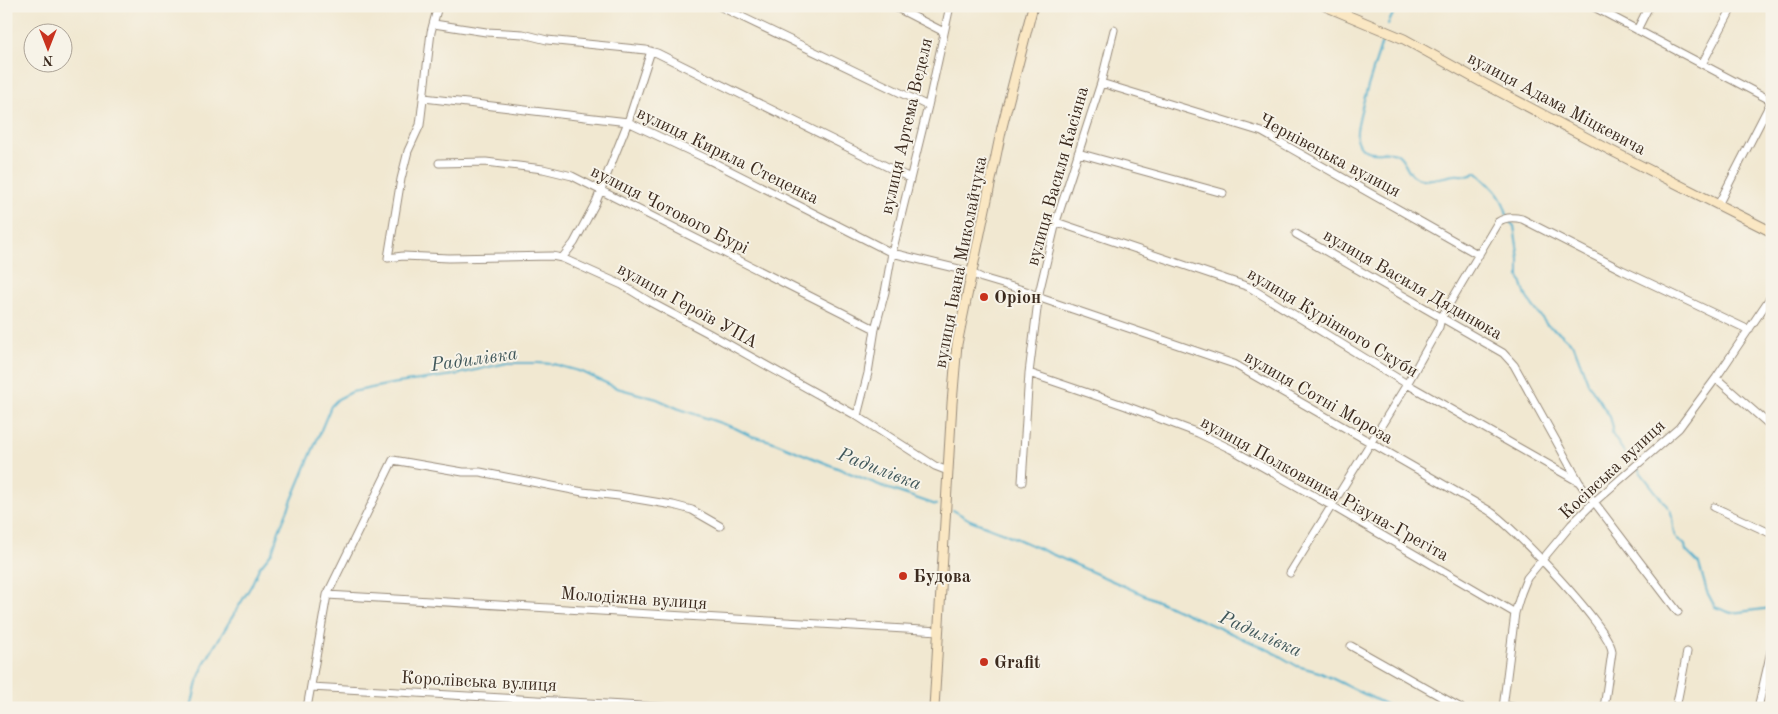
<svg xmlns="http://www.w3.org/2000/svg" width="1778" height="714" viewBox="0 0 1778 714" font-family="'Old Standard TT',serif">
  <rect width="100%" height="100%" fill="#f7f3e8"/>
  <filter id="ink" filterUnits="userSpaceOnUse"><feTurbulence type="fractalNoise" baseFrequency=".02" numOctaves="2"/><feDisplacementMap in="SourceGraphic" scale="10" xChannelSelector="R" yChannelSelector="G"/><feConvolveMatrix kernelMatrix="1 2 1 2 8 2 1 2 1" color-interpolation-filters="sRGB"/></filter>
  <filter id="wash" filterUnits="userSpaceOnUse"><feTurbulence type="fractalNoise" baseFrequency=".0096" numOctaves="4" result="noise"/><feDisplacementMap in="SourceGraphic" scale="20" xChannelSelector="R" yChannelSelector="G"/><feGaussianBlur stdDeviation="1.12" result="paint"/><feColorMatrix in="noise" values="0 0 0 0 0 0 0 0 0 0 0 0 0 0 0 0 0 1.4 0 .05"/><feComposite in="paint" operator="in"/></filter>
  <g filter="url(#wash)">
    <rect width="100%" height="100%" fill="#f1e8d1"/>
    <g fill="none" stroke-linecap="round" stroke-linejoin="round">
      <!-- stream -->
      <path stroke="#4daecc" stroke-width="2" d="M1388 24 1397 6
        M1383 38C1378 57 1354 123 1357 138 1363 161 1383 148 1396 153 1405 157 1406 171 1414 176 1425 184 1444 176 1455 175 1460 174 1466 177 1471 175 1473 175 1474 173 1476 172 1490 185 1503 195 1507 215
        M1508 220 1514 226 1519 259V276L1527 298 1547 325 1560 333 1574 346 1588 383 1610 417 1613 427 1612 434 1626 455 1632 461
        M1638 469 1670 510C1674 519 1671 530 1676 538 1678 542 1682 542 1685 545L1686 551 1699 564 1707 592 1715 607 1731 613 1772 608
        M953 510 970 520 1004 533 1271 651 1297 666 1319 672 1393 708
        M191 708 197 682 205 662 251 586 259 568 272 552 279 531 331 406 338 399 352 392 391 384 454 375 507 363H537L553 364 582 372 617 388 657 399 677 408 735 428 751 436 771 441 889 489 936 505"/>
    </g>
  </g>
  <g filter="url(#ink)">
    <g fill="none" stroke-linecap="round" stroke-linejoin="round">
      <defs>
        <path id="street" d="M438 6 431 32 420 125 408 151 401 179 388 258 403 256 449 258 552 256 562 258 622 285 650 302 710 334 857 416 935 466 948 471
          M719 6 928 106
          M893 6 944 32
          M1592 6 1772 101
          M434 24 486 32 523 34 547 40 646 50 657 53 910 178
          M1637 30 1649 6
          M1702 64 1733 6
          M1101 83 1262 132 1479 255
          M424 98 628 122 707 159 892 253 967 271 982 278 1026 291 1043 299 1234 364 1488 510C1510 523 1612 630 1612 652L1604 708
          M1078 153 1223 193
          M439 163 486 162 543 169 572 176 875 329
          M1718 205 1772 100
          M1056 222 1249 287 1407 384 1579 482
          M1296 234 1503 353 1514 365 1579 482 1678 612
          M562 258 574 243 596 202 628 122 651 51
          M1029 373 1126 406 1198 433 1231 449 1332 506 1515 613
          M1716 378 1772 427
          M857 416 868 373 875 329 885 292 892 253 928 106 950 6
          M1022 482 1029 373 1039 293 1056 222 1101 83 1114 30
          M1714 507 1772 534
          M1290 573 1407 384 1439 327 1441 318 1498 222C1505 217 1514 217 1522 219L1622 270 1749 330
          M327 595 939 631
          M1351 646 1461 708
          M311 687 676 708
          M1503 705 1517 708
          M307 708 327 595 393 460 463 472H480L583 492 619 496 673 505 692 510 720 526
          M1503 708 1515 613 1521 593 1527 578 1571 525 1593 503 1679 428 1716 378 1772 295
          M1676 708 1687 652
          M1758 708 1772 647"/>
        <path id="secondary" d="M1325 6 1404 39 1485 84 1608 149 1772 232
          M934 708 952 403 957 344 1002 127 1033 6"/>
      </defs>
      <!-- street casing -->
      <use href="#street" stroke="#968978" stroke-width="9"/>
      <!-- secondary casing -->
      <use href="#secondary" stroke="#968978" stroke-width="11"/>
      <!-- street -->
      <use href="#street" stroke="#fff" stroke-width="7"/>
      <!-- secondary -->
      <use href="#secondary" stroke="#fae7c3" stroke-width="9"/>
    </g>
  </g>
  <!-- markers -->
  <g fill="#c8321e" stroke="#f7f3e8" stroke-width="2">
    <circle cx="984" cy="297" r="5"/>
    <circle cx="903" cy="576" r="5"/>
    <circle cx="984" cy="662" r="5"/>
  </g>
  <g text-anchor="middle" stroke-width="4" stroke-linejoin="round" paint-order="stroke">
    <!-- street labels -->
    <g font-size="18" fill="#3b2a1e" stroke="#f7f3e8">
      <text transform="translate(1557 103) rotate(28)" y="6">вулиця Адама Міцкевича</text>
      <text transform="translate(906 126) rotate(-77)" y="6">вулиця Артема Веделя</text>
      <text transform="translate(728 155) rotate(26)" y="6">вулиця Кирила Стеценка</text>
      <text transform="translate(1330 155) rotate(28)" y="6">Чернівецька вулиця</text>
      <text transform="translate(1057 176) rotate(-74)" y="6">вулиця Василя Касіяна</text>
      <text transform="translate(670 209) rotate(27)" y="6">вулиця Чотового Бурі</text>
      <text transform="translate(960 262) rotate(-79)" y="6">вулиця Івана Миколайчука</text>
      <text transform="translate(1413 284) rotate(30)" y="6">вулиця Василя Дядинюка</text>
      <text transform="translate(688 305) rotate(29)" y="6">вулиця Героїв УПА</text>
      <text transform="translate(1333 322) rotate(31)" y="6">вулиця Курінного Скуби</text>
      <text transform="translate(1319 397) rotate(30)" y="6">вулиця Сотні Мороза</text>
      <text transform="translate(1612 469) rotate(-43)" y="6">Косівська вулиця</text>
      <text transform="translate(1325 488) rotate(29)" y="6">вулиця Полковника Різуна-Грегіта</text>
      <text transform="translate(634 598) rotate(4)" y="6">Молодіжна вулиця</text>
      <text transform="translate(479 681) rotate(3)" y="6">Королівська вулиця</text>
    </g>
    <!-- poi labels -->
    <g font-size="18" font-weight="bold" fill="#3b2a1e" stroke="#f7f3e8" text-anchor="start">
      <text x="994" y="303">Оріон</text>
      <text x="913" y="582">Будова</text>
      <text x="994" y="668">Grafit</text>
    </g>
    <!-- water labels -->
    <g font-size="19" font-style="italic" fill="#41585b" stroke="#f7f3e8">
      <text transform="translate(474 358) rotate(-8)" y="7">Радилівка</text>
      <text transform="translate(880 468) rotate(21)" y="7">Радилівка</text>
      <text transform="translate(1261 633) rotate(24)" y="7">Радилівка</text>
    </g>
  </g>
  <!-- margin -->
  <rect width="1778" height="714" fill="none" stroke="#f7f3e8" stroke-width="25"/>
  <!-- north arrow -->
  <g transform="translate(48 48) rotate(180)"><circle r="24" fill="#f7f3e8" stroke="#aca397"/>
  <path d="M0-4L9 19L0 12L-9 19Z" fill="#c8321e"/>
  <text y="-8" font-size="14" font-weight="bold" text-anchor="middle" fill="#3b2a1e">N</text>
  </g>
</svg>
